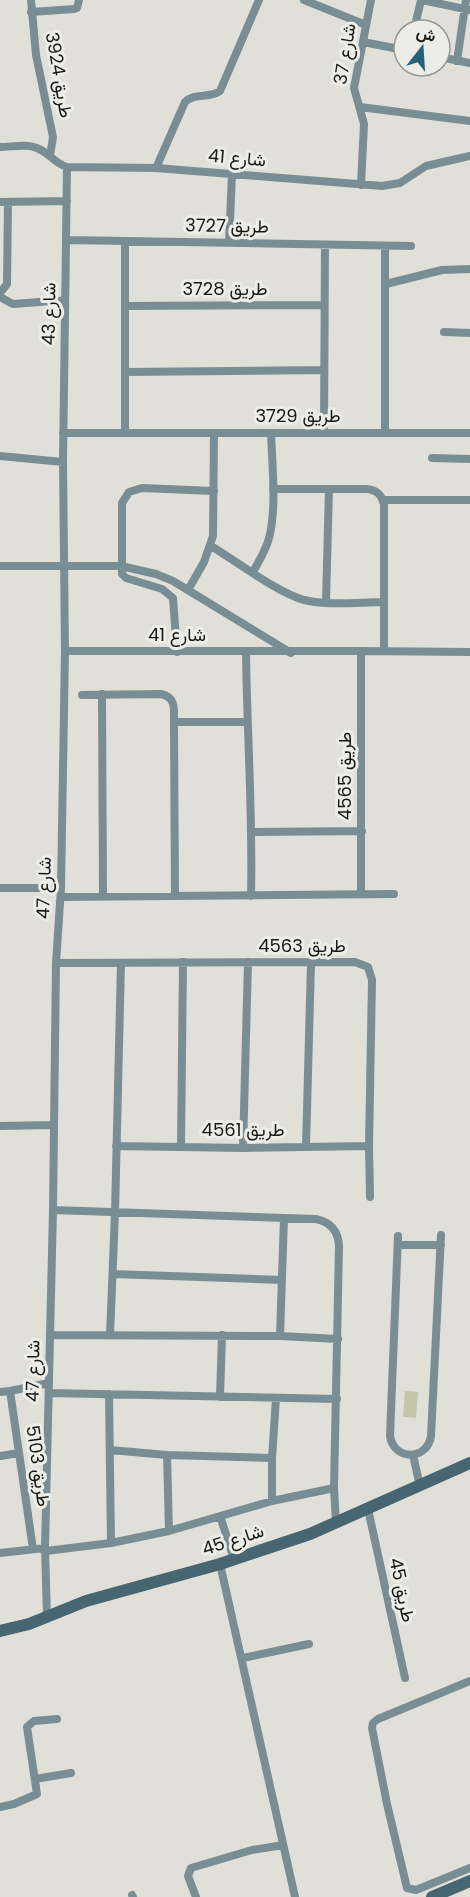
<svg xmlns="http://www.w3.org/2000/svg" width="470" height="1897" viewBox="0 0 470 1897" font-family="Poppins,Vazirmatn,sans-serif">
  <rect width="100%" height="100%" fill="#e0e0d9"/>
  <!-- green -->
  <path fill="#c5c5a9" d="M405 1391 418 1392 416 1418 403 1417Z"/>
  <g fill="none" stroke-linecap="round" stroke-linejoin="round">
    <!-- street -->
    <path stroke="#798d95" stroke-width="8" d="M31 0 36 55 53 137 50 156
      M304 0 366 25
      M422 0 470 10
      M31 12 74 9 77 8 79 0
      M414 30 421 0
      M363 42 404 50
      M440 57 470 63
      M457 61 466 0
      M360 107 470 121
      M0 147C12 147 28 143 39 149 50 154 56 164 67 167L156 168 382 186 400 183 426 166 470 156
      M156 168 185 102C195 92 209 99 220 91L259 0
      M361 185 364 124 354 88 371 0
      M0 202 67 201
      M67 240 411 246
      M229 243 232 174
      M386 284 442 270 470 269
      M0 293 7 284 8 202
      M0 297 13 304 65 300
      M125 306 324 305
      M444 332 470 333
      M125 372 324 370
      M63 433H470
      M125 433V241
      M324 433 325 245
      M385 433V246
      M0 456 63 462
      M432 458 470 459
      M273 489H367C377 490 382 495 384 505V650
      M383 500H470
      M211 546C236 561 278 593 304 600 329 606 359 602 384 602
      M0 566H121L156 574 173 581 291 653
      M253 572C259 561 266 550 269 538 277 509 272 463 271 433
      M188 590 204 562 213 536 214 433
      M326 602 329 489
      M65 651H361
      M177 652 173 598 162 589 126 578 122 574V503L129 492 142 488 214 491
      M246 652C247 734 253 815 251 896
      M102 694 103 896
      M82 695 161 694C176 697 174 709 174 722H247
      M174 722 175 896
      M252 832 362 831
      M0 888H61
      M361 894V651L470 652
      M61 897 394 894
      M56 963 355 962 368 967 372 980 369 1146 370 1197
      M0 1126 54 1125
      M116 1146 243 1148 369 1146
      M181 1147 183 962
      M306 1147 311 963
      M243 1148 248 962
      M53 1210 316 1219C330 1222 339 1231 339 1247L334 1488 336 1523
      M398 1236 390 1436C394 1461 427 1461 431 1436L441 1235
      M398 1245H441
      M113 1274 282 1280
      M50 1335 280 1336 338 1339
      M110 1335 115 1213 121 963
      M280 1336 284 1218
      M0 1392 10 1391
      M49 1393 337 1399
      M109 1394 111 1543
      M220 1397 222 1335
      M110 1450 167 1455
      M413 1455 420 1486
      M0 1456 19 1453
      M272 1501V1458L276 1398
      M368 1509 405 1678
      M220 1516 234 1559
      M169 1531 167 1455 272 1458
      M33 1549 10 1391 49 1383
      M46 1551 111 1543 169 1531 272 1501 334 1488
      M0 1553 45 1548
      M220 1564 295 1897
      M47 1617 45 1548 53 1210 56 963 61 888 65 651 63 462 67 167
      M243 1658 309 1644
      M470 1681 378 1719 373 1723 372 1728 387 1804 407 1888 416 1890 470 1868
      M35 1779 71 1773
      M0 1807 14 1804 37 1794 27 1727 34 1721 57 1719
      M132 1895 133 1897
      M196 1897 188 1876 191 1868 252 1850 283 1845"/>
    <!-- secondary -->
    <path stroke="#486572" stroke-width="12" d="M0 1631 29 1624 86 1601 220 1564 310 1534 470 1463
      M432 1897 470 1881"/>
  </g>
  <g text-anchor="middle" stroke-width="6" stroke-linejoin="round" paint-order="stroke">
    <!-- street labels -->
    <g font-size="18" fill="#181816" stroke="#edede7">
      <text transform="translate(345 54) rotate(-81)" y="6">شارع 37</text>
      <text transform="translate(59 75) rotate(80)" y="6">طريق 3924</text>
      <text transform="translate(237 158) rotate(5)" y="6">شارع 41</text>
      <text transform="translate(227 226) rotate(1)" y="6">طريق 3727</text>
      <text x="225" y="295">طريق 3728</text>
      <text transform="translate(49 314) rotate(-89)" y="6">شارع 43</text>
      <text x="298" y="422">طريق 3729</text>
      <text x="177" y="641">شارع 41</text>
      <text transform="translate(345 776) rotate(-90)" y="6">طريق 4565</text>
      <text transform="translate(44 888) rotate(-88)" y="6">شارع 47</text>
      <text x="302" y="952">طريق 4563</text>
      <text x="243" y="1136">طريق 4561</text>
      <text transform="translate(33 1371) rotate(-89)" y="6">شارع 47</text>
      <text transform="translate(38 1466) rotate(82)" y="6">طريق 5103</text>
      <text transform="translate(233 1540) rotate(-18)" y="6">شارع 45</text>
      <text transform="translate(402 1590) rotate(78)" y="6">طريق 45</text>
    </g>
  </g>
  <!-- north arrow -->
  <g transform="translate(422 48) rotate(17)"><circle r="28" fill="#edede7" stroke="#989893" stroke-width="1.5"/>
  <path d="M0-4.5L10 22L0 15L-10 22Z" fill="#256279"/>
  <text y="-9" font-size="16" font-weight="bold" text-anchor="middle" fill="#181816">ش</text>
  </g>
</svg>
